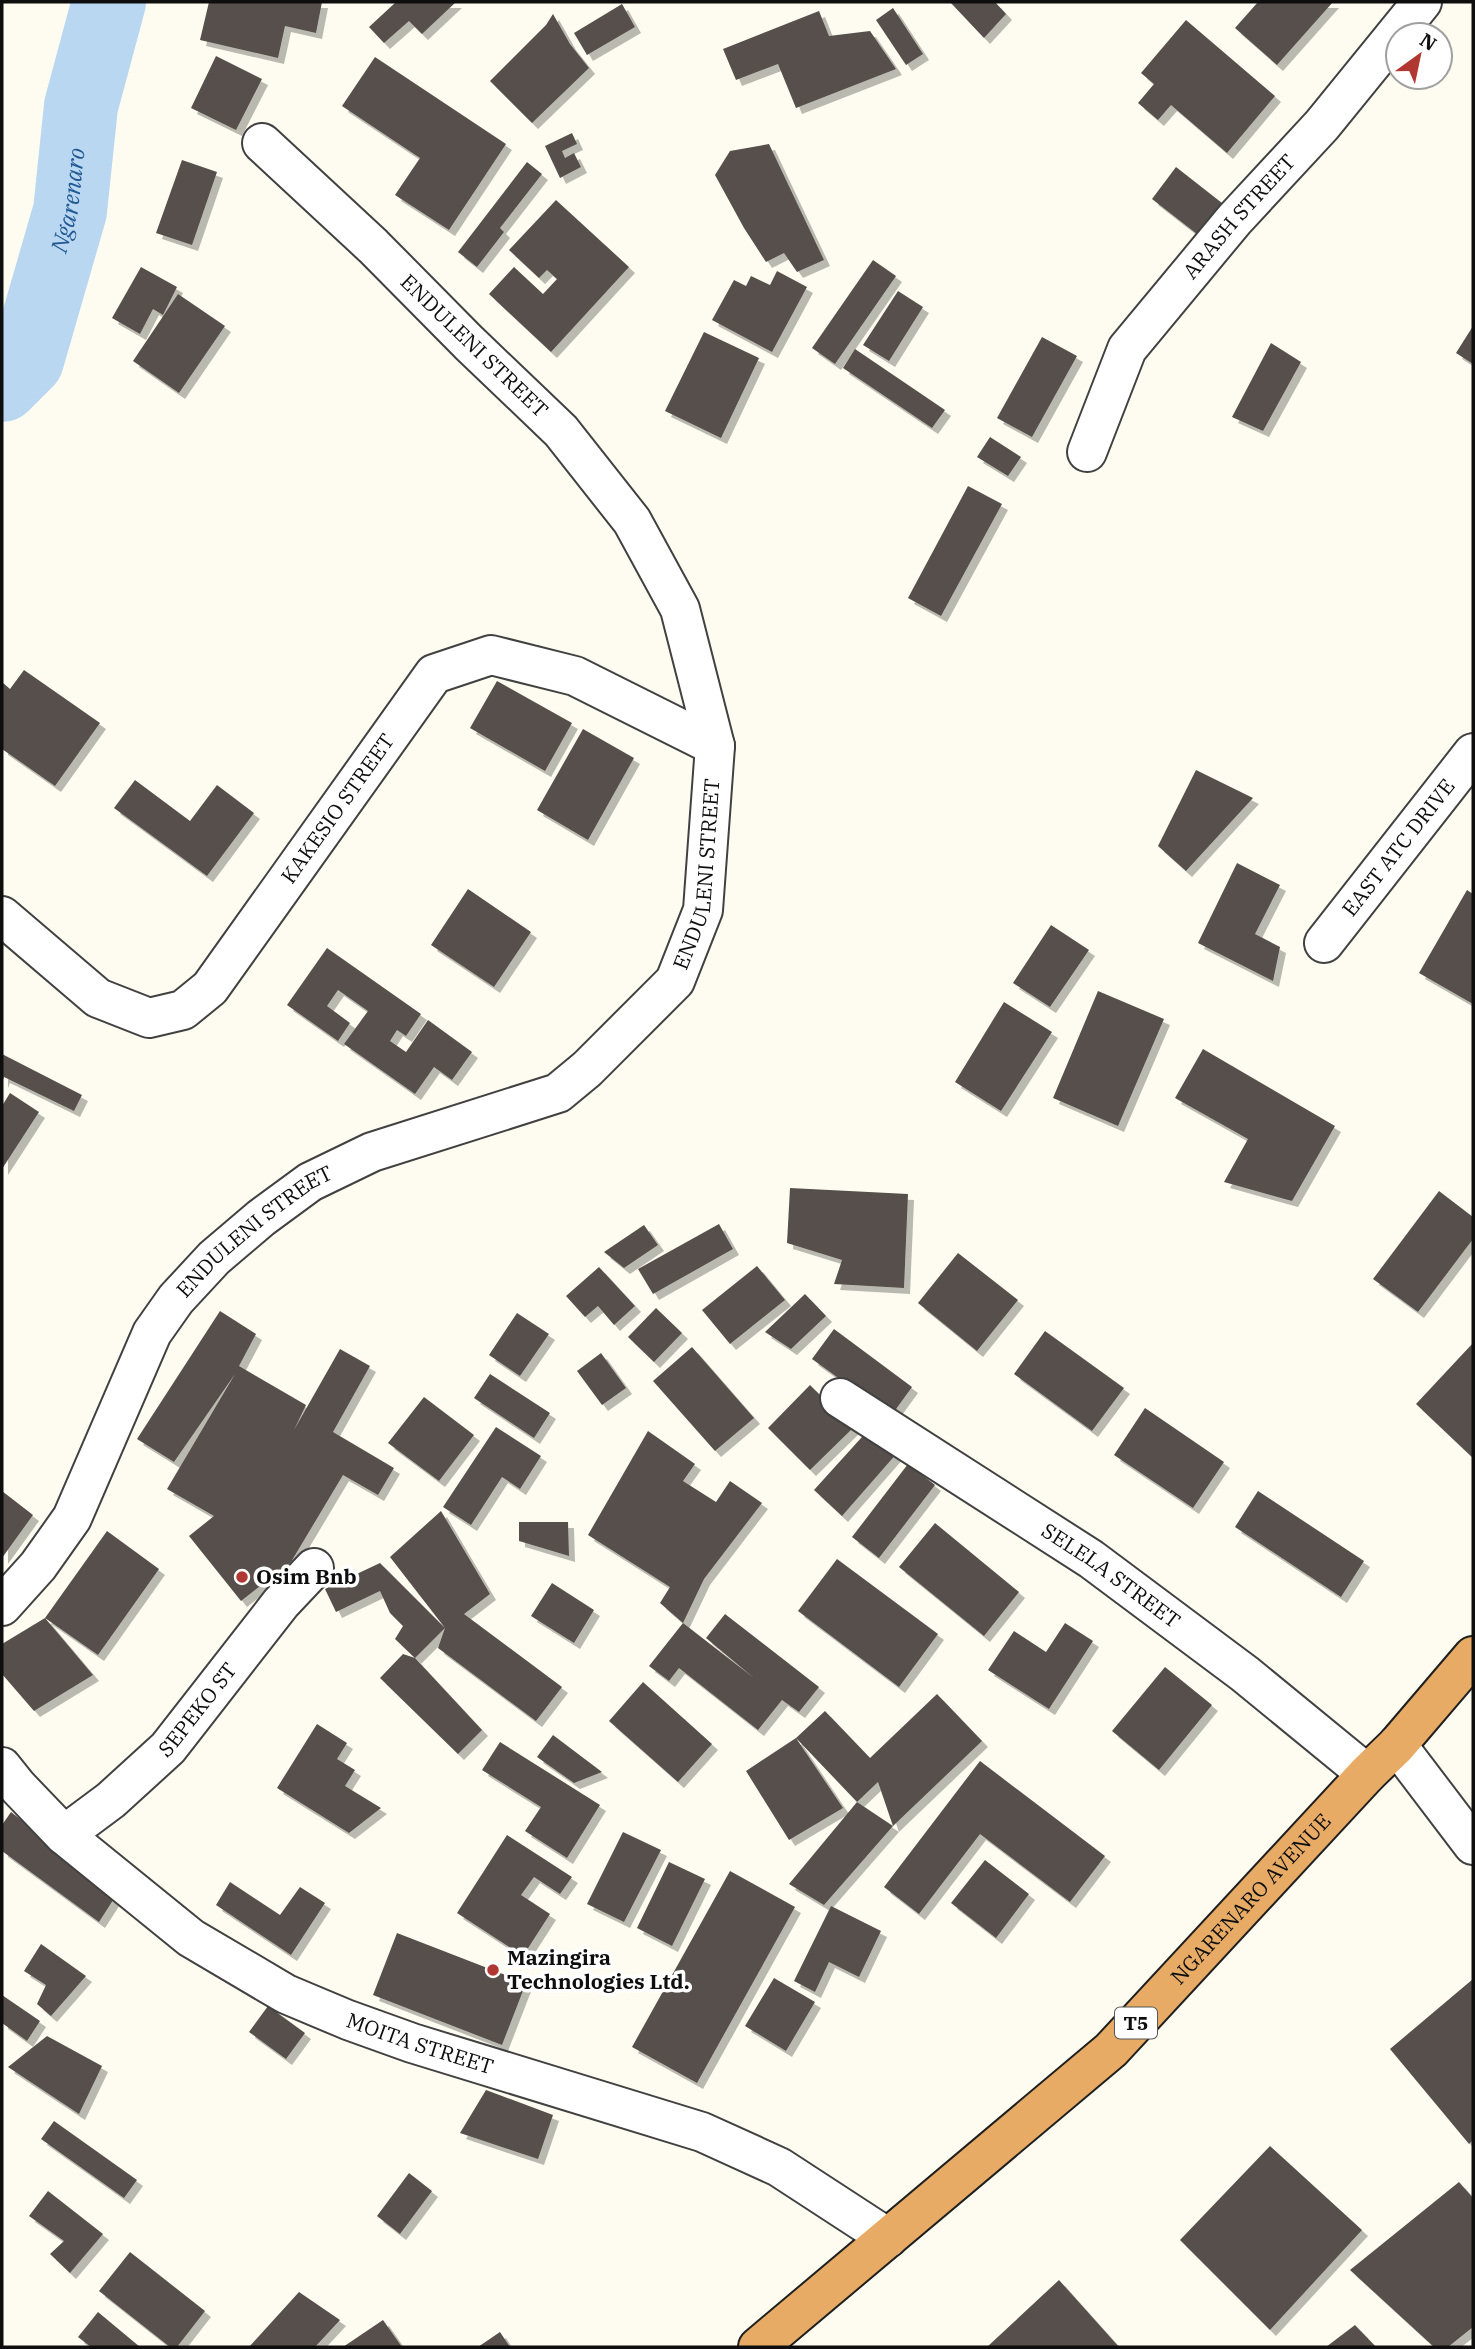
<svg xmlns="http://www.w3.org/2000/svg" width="1475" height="2349" viewBox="0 0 1475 2349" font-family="'IBM Plex Serif',serif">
  <defs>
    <filter id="shadow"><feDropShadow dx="6" dy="6" stdDeviation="0" flood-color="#0004"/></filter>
  </defs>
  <rect width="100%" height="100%" fill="#fefcf0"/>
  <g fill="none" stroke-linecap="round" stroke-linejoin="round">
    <!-- river -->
    <path stroke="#b9d7f0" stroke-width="74" id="s1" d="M2 385 27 360 70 211 81 106 109 2"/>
  </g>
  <!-- building -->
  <path fill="#56504b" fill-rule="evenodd" filter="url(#shadow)" d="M209 2H322L316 33 285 26 278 58 200 40Z
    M396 2H456L422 34 409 21 384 43 369 27Z
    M950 2H995L1006 14 984 38Z
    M1258 2H1333L1277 65 1235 28Z
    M622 4 635 27 587 55 574 33Z
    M893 8 923 54 906 65 876 20Z
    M819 11 829 36 870 31 896 69 796 108 778 64 736 80 723 49Z
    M553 14 570 44 589 68 532 123 490 81 546 25Z
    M1186 20 1275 96 1227 153 1171 105 1158 120 1138 103 1154 84 1141 73Z
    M216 56 262 79 236 130 191 108Z
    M375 57 506 144 449 230 395 195 420 158 342 106Z
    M572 133 577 144 562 151 565 158 574 153 581 167 560 178 545 146Z
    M769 144 824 260 797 272 784 253 766 262 744 228 715 175 730 151Z
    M182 160 217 172 192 245 156 233Z
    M527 162 542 174 500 228 504 232 477 267 458 252Z
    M1176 167 1222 203 1197 234 1152 199Z
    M556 200 629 267 551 352 489 294 514 267 543 294 557 279 547 270 539 278 509 250Z
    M873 260 896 276 835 364 812 348Z
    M141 267 177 287 163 315 153 309 140 334 112 318Z
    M777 271 807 287 772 352 712 320 734 280 746 286 751 276 770 285Z
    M898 291 923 307 889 361 863 345Z
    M178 294 225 326 179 393 133 361Z
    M1473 326V364L1456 353Z
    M704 332 759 358 721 438 665 411Z
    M1042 337 1077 356 1032 437 997 418Z
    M1271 343 1301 362 1263 431 1232 417Z
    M855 349 945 410 932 428 843 368Z
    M990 437 1021 457 1008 476 977 457Z
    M968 486 1002 504 941 616 908 598Z
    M24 670 100 723 55 786 2 749V682L10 689Z
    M497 681 572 723 545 771 470 728Z
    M583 729 634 758 588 840 537 810Z
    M1196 770 1253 798 1186 871 1158 846Z
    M135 780 190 821 217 785 254 813 207 876 114 808Z
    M1237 863 1280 885 1255 934 1280 947 1273 981 1198 943Z
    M468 889 531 932 494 987 431 945Z
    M1467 890 1473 894V1004L1419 973Z
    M1051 925 1089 950 1050 1007 1013 983Z
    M327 948 421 1014 406 1036 397 1030 390 1041 406 1052 428 1020 472 1052 452 1080 434 1067 415 1094 344 1044 368 1011 338 990 327 1006 350 1023 338 1041 287 1005Z
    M1098 991 1164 1019 1118 1126 1053 1098Z
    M1004 1002 1052 1032 1001 1111 955 1082Z
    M1203 1049 1335 1126 1292 1201 1224 1182 1248 1139 1175 1098Z
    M2 1054 82 1095 74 1111 4 1077 2 1082Z
    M10 1093 39 1112 2 1169V1106Z
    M790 1188 908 1194 904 1288 834 1284 842 1260 787 1243Z
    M1439 1191 1473 1217V1239L1418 1312 1373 1279Z
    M719 1224 733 1249 653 1294 638 1269Z
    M644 1225 658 1245 624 1268 604 1252Z
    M958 1253 1018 1300 977 1351 918 1303Z
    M757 1266 785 1300 730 1344 702 1310Z
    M599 1267 635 1306 614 1325 598 1306 585 1317 566 1296Z
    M805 1294 826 1316 791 1349 765 1332Z
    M656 1308 682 1333 654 1362 628 1337Z
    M220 1311 256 1334 239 1366 306 1405 294 1430 340 1349 370 1366 333 1432 394 1468 378 1495 343 1475 291 1562 241 1601 189 1536 214 1516 167 1489 235 1374 174 1462 137 1439Z
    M517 1313 549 1334 520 1376 489 1355Z
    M834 1329 912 1387 891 1416 812 1359Z
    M1045 1331 1124 1388 1092 1431 1014 1374Z
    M1473 1343V1458L1416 1404Z
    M692 1347 754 1418 715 1451 653 1381Z
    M601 1353 626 1388 602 1405 577 1371Z
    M490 1374 550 1413 534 1438 474 1398Z
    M810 1385 853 1428 810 1470 768 1428Z
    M424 1397 474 1435 439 1481 388 1443Z
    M1145 1408 1224 1462 1193 1508 1114 1455Z
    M496 1427 541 1456 520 1489 502 1477 471 1525 443 1507Z
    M871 1427 898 1452 842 1516 814 1490Z
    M648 1431 695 1464 683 1481 716 1502 730 1481 762 1503 704 1579 683 1623 660 1603 670 1587 588 1535Z
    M908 1464 935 1485 879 1558 852 1537Z
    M2 1491 33 1515 2 1558Z
    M1258 1491 1364 1561 1341 1597 1235 1527Z
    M441 1511 490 1594 464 1614 562 1687 536 1721 438 1648 445 1628 415 1658 482 1730 458 1754 380 1678 403 1654 415 1658 395 1639 403 1626 390 1613 380 1591 336 1612 325 1589 380 1563 445 1628 390 1557Z
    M519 1522H568L569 1556 519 1541Z
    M935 1523 1019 1592 984 1636 899 1567Z
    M107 1531 159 1569 98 1655 45 1618 93 1675 34 1711 2 1674V1644L45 1618Z
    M837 1559 938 1634 899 1687 798 1611Z
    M552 1583 594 1610 574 1643 531 1616Z
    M725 1614 819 1687 799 1712 782 1700 758 1730 679 1668 669 1681 649 1666 683 1623 754 1678 706 1638Z
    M1065 1623 1093 1641 1049 1709 988 1670 1014 1631 1046 1652Z
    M1165 1667 1212 1705 1159 1770 1112 1731Z
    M643 1682 712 1744 678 1782 609 1721Z
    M937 1694 982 1741 893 1826 824 1905 789 1884 857 1802 796 1738 843 1808 789 1840 746 1771 796 1738 825 1711 870 1758ZM878 1782 893 1826 857 1802Z
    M317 1724 347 1743 337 1759 355 1770 345 1786 381 1808 349 1833 277 1788Z
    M553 1735 602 1772 574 1783 537 1757Z
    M500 1742 600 1805 567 1858 525 1831 541 1807 482 1770Z
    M980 1761 1105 1856 1070 1902 980 1834 919 1914 884 1887Z
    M11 1812 117 1894 99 1922 2 1851V1825Z
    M623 1832 661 1850 624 1922 587 1904Z
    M507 1835 572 1877 560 1894 534 1877 521 1895 550 1914 523 1956 457 1913Z
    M985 1860 1029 1894 996 1938 951 1903Z
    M669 1862 705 1879 672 1946 637 1928Z
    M730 1871 795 1907 697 2083 632 2047Z
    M230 1882 280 1915 300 1887 325 1903 291 1955 216 1905Z
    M831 1906 881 1931 859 1977 829 1962 815 1992 794 1981Z
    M397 1933 526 1983 502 2045 373 1995Z
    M41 1944 86 1976 51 2016 37 2004 46 1985 24 1971Z
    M774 1978 815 2002 786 2051 745 2026Z
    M1473 1979V2140L1469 2144 1390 2049Z
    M2 1995 40 2021 27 2041 2 2023Z
    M268 2006 305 2033 286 2059 249 2032Z
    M47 2036 102 2066 79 2114 8 2067Z
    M486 2090 553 2115 538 2159 460 2133Z
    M54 2121 137 2180 124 2198 41 2139Z
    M1270 2146 1362 2230 1270 2330 1180 2240Z
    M409 2173 432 2191 400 2234 377 2216Z
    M1459 2182 1473 2198V2327L1448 2347H1434L1350 2270Z
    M48 2191 103 2234 70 2273 50 2254 64 2241 29 2216Z
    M130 2252 205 2311 177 2347H170L99 2291Z
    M1059 2280 1119 2347H987Z
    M299 2292 340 2320 315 2347H249Z
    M98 2312 140 2347H91L78 2337Z
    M383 2320 402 2347H343Z
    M1355 2325 1376 2347H1326Z
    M500 2332 510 2347H478Z"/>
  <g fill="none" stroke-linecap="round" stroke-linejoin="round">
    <defs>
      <g id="minor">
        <path id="s2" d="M1087 452 1127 349 1234 220 1322 125 1422 2"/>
        <path id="s3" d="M2 916 98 998 149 1018 183 1010 210 988 434 674 491 655 575 676 715 746"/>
        <path id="s4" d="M1324 943 1473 753"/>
        <path id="s5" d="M840 1398 1091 1559 1245 1674 1367 1774"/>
        <path id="s6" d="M2 1606 38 1566 72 1518 152 1333 176 1299 214 1258 261 1218 310 1182 372 1152 558 1093 587 1069 675 981 703 910 715 746 680 609 632 521 561 431 469 343 373 246 262 143"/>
        <path d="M1397 1745 1473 1845"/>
        <path id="s7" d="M2 1767 18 1787 64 1835 191 1938 286 1994 348 2020 412 2043 702 2132 779 2167 888 2238"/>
        <path id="s8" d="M64 1835 111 1800 168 1748 281 1603 314 1568"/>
      </g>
      <g id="highway">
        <path id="s9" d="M758 2347 1111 2050 1367 1774 1397 1745 1473 1656"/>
      </g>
    </defs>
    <!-- minor casing -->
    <use href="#minor" stroke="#414141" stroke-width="42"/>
    <!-- highway casing -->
    <use href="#highway" stroke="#1f1f1f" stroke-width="42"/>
    <!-- minor -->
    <use href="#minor" stroke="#fff" stroke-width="38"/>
    <!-- highway -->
    <use href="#highway" stroke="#e7ab65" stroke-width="38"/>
  </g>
  <!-- markers -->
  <g fill="#b13732" stroke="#fff" stroke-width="2.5">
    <circle cx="242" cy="1577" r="7"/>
    <circle cx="493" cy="1970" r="7"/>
  </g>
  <g text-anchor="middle" stroke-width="7" stroke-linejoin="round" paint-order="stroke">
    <!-- shield labels -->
    <rect fill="#fff" stroke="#565656" stroke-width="2" x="1115" y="2007.5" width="42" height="31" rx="5"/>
    <g font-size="19" font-weight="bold" fill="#0e0e0e">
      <text x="1136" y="2030">T5</text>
    </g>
    <!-- street labels -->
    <g font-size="21" fill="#0e0e0e" stroke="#fff">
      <text dy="7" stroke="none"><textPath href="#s2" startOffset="284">ARASH STREET</textPath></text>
      <text transform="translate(474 346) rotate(44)" y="7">ENDULENI STREET</text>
      <text dy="7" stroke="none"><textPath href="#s3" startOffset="471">KAKESIO STREET</textPath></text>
      <text dy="7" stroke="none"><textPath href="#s4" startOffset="121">EAST ATC DRIVE</textPath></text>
      <text dy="7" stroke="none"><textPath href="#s6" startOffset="1071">ENDULENI STREET</textPath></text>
      <text dy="7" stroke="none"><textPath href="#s6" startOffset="460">ENDULENI STREET</textPath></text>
      <text dy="7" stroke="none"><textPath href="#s5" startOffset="324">SELELA STREET</textPath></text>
      <text dy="7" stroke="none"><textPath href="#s8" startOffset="184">SEPEKO ST</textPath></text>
      <text dy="7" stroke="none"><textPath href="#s9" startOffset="667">NGARENARO AVENUE</textPath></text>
      <text dy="7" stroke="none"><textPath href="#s7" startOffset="509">MOITA STREET</textPath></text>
    </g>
    <!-- poi labels -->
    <g font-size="21" font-weight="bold" fill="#0e0e0e" stroke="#fff" text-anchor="start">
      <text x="256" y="1584">Osim Bnb</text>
      <text x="507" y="1965">Mazingira<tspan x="507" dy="24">Technologies Ltd.</tspan></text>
    </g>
    <!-- water labels -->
    <g font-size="23" font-style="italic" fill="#225994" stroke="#fff">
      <text dy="8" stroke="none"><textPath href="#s1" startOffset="201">Ngarenaro</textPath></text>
    </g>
  </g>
  <!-- border -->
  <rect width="1475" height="2349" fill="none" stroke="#0e0e0e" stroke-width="7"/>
  <!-- north arrow -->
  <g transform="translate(1419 56) rotate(33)"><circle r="33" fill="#ffffff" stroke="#9f9f9f" stroke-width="2"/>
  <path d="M0-5L12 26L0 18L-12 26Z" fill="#b13732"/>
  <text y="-10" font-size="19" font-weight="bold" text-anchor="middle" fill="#0e0e0e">N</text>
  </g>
</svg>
